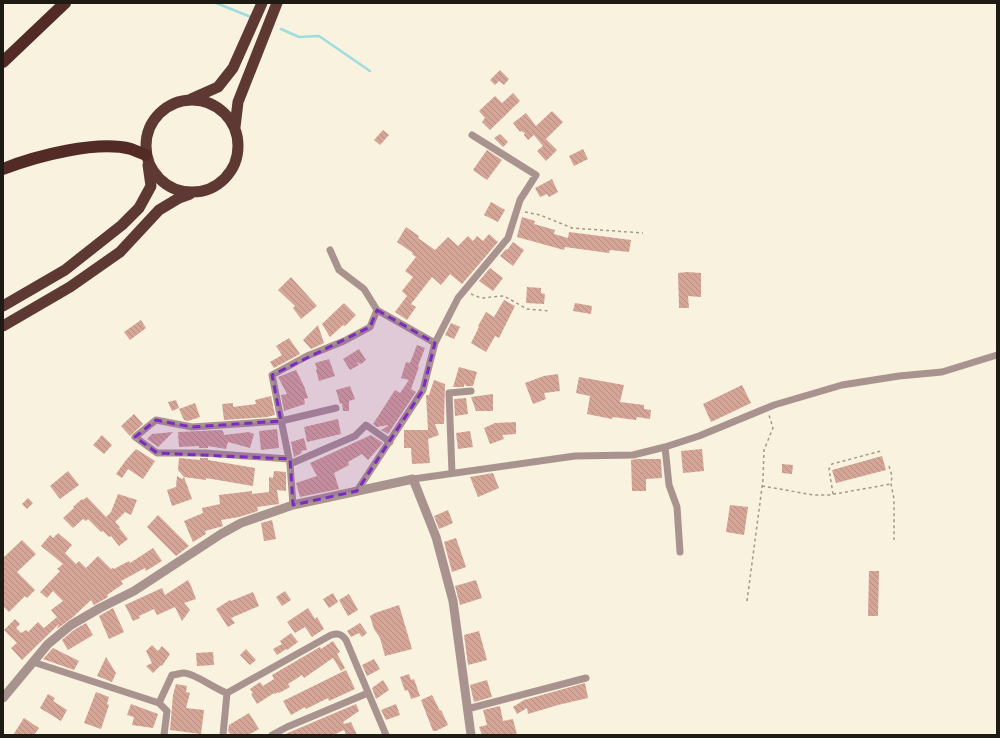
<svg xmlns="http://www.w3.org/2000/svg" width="1000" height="738" viewBox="0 0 1000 738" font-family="Merriweather,serif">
  <defs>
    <pattern id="building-back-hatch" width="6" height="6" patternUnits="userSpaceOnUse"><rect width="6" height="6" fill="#d5a597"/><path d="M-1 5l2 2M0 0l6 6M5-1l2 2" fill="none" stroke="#b68d81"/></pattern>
  </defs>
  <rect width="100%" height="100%" fill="#f9f2de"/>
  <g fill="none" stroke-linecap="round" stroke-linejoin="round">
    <!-- stream -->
    <path stroke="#a0dcdd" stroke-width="2.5" d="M216 3 251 17
      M281 29 299 37 319 36 370 71"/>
  </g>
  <!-- building -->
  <path fill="url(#building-back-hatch)" d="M500 70 509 79 504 85 499 81 495 85 490 80Z
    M513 93 520 101 490 130 482 122 485 118 479 111 495 96 502 103Z
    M552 111 563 122 546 139 557 150 546 161 537 151 543 146 534 135 528 140 524 135 525 133 521 131 520 132 513 123 526 113 536 126Z
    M383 130 389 135 380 145 374 140Z
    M500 134 508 142 503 147 494 138Z
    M583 149 588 159 574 166 569 156Z
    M487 150 502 160 487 180 473 170Z
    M552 179 558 192 549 197 547 194 540 197 535 188Z
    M491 202 505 210 498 222 484 215Z
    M522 217 535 221 534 224 555 230 554 234 568 238 569 232 631 240 629 252 610 250 609 253 565 247 564 250 517 237Z
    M406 227 419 236 418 238 435 250 448 237 458 246 468 236 473 241 477 236 483 241 489 234 498 242 462 284 450 274 441 285 432 277 411 304 416 307 407 320 395 312 407 296 402 291 413 277 405 271 416 257 412 254 413 253 397 242Z
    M513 242 524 250 513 266 500 256 506 249 507 250Z
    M490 268 503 278 493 291 479 281Z
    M687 272 701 273V297L688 296 689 308H679L678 273Z
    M291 277 317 306 301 319 293 308 295 306 278 290Z
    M527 287 541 288V293L545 294 544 304 526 303Z
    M504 300 515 306 499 338 495 336 486 352 471 343 479 327 478 326 486 312 494 317Z
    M344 303 356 315 345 326 343 325 330 337 322 324Z
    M575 303 592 306 591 314 573 311Z
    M141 320 146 328 130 340 124 332Z
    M451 323 460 327 454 339 445 335Z
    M318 325 324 343 311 349 303 340Z
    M289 338 300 354 274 368 270 362 282 355 276 346Z
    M417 345 425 348 418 366 419 367 411 389 416 392 388 434 381 430 388 426V425L377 427 373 424 395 390 400 393 409 380 401 378 406 362 410 363Z
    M359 349 366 360 361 364 356 362 359 365 350 370 343 359Z
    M329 359 335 376 319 381 316 370 317 369 315 363Z
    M459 367 477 372 473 386H466L465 384 464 385V387H453Z
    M296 370 304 386 308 398 304 399 305 404 284 411 281 395 287 394 278 377Z
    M558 374 560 391 544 393 546 399 533 404 525 383 544 376Z
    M579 377 624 385 620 402 644 405V409L651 410 650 419 637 417 636 420 613 417 612 419 587 414 590 396 576 393Z
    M434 380 445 384 444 424H435L439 435 428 439 430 463 412 464 411 448H404V430H428L426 395H429Z
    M742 385 751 403 711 422 703 404Z
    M350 386 355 399 349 401V411H343L342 403 340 404 336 390Z
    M493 394V411H476L471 397Z
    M271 396 275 415 267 417 224 420 222 404 233 403V407L256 404 255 400Z
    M466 398 468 414 455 416 454 399Z
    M176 400 179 408 172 411 168 402Z
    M195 403 200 417 188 421 184 420 179 409Z
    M134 414 143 424 130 436 121 426Z
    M338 419 341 434 307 442 304 427Z
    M516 422V434L502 435 504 439 490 444 484 428 495 423Z
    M277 429 279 448 261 450 259 431Z
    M221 430 223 431 224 435 249 432 254 434 250 448 228 442 226 449 208 446V448H199V446L179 447 178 432Z
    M470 431 473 447 458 449 456 433Z
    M173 432 158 447 147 439 152 434Z
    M102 435 112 445 104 454 93 445Z
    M371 435 383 443 368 460 362 454 348 462 349 465 334 473 339 489 300 497 296 483 317 476 310 463Z
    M304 438 307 450 301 451 302 453 294 457 291 442Z
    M136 449 155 461 143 479 128 469 122 478 116 474 126 460Z
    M702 449 704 471 683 473 681 451Z
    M882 456 886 470 836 483 832 470Z
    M179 458 200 460V458H208V460L255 468 253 486 206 478V480L184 477 192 499 172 506 167 490 176 487 177 476 182 479 184 477 178 470Z
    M637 459H661L662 478 646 479V491H632L631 460Z
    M782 464 793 465 792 474 782 473Z
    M68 471 79 485 60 499 50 486Z
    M274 471 286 472V491L277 490 279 504 257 507 258 511 239 517 221 520 223 526 205 531 206 534 193 542 184 521 203 513 202 508 220 504 219 495 252 491V494L269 492V489H270H269V477L273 478Z
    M493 473 499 488 478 497 470 477Z
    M118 494 137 500 131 515 125 512 115 522 120 527 119 528 128 539 119 546 111 536 109 537 103 531 101 532 88 519 86 521 83 519 73 528 63 518 74 508 73 507 82 499 83 500 87 497 106 517 111 512Z
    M28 498 33 503 27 509 22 504Z
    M730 505 748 507 744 535 726 532Z
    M448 510 453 523 439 529 434 516Z
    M158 515 189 546 176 556 147 527Z
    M272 520 276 539 264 541 261 523Z
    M58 533 72 545 65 553 76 564 79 561 86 568 98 556 111 569 113 568 114 569 129 561 130 563 153 548 162 561 146 571 145 568 121 581 123 584 107 595 108 597 94 605 91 600 73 617 57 629 59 624 22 660 11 648 17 643 4 630 15 619 20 624 16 628 21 633 26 630 28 632 38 622 44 628 57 617 51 610 63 601 53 591 47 598 40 592 60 571 57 569 63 564 41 546 50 535 53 538Z
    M456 538 466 567 452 572 444 542Z
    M22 540 36 554 17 572 35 590 27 598 25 596 9 612 3 606V558Z
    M869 571H879L878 616H868Z
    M188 580 191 586 196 599 184 603 190 610 182 621 175 607 157 615 154 609 139 616 140 618 133 621 125 605 162 588 165 595Z
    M476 580 482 598 460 605 455 586Z
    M285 591 291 600 282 606 276 597Z
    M253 592 259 606 231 618 235 623 228 627 216 609 230 600 231 601Z
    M333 593 338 602 329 608 323 599Z
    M349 594 358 610 348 616 339 600Z
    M399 605 412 649 385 656 380 638 374 629 370 616 375 613Z
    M113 608 124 632 109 639 99 616Z
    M308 608 315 619 317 617 324 629 312 637 305 627 295 633 287 622Z
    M86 623 93 635 68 650 62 640 74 630Z
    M360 623 367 633 362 637 359 633 351 637 347 631Z
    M479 631 487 660 468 665 464 635Z
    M291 633 298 642 287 650 286 649 277 655 273 649 282 644 280 641Z
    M333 641 340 652 337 654 345 668 341 671 333 658 304 678 302 675 288 684 290 687 279 693 278 692 275 694 274 693 257 704 251 694 253 693 250 689 260 682 263 686 274 679 272 675 320 647 321 649Z
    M152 645 158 651 162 646 170 654 162 666 161 665 153 673 146 666 152 663 146 651Z
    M53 648 79 661 74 670 43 659Z
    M246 649 256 660 250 665 240 655Z
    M213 652 214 665 197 666 196 653Z
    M106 657 116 673 112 682 97 676Z
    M374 659 380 669 367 676 362 665Z
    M346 670 355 689 329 701 328 698 306 709 305 707 291 715 283 701Z
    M409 674 411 680 414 679 420 696 411 699 408 690 405 691 400 677Z
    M383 680 389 690 376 699 372 688Z
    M487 680 492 697 474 702 470 685Z
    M585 683 588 698 558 705 528 714 527 708 517 714 513 707 524 700Z
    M176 684 187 686 186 692 190 693 186 708 204 710 201 734 170 730 173 695Z
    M96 692 109 697 107 704 109 705 101 729 84 723Z
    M48 694 55 698 53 701 67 710 61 721 40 708Z
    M432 695 440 711 441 710 448 725 436 731H433L421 700Z
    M131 704 158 714 153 728 132 725 134 717 127 715Z
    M356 704 359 711 343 722 344 724 351 722 357 735H346L344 730 333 735H283Z
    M396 704 400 715 386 720 381 710Z
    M500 706 503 721 513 719 517 735H482L479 727 487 725 483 710Z
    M249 713 259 729 248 735H231L228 731 229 725Z
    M24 718 39 728 34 735H13Z"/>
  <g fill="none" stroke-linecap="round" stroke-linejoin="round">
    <!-- path -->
    <path stroke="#9f9a8b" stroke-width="1.5" stroke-dasharray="3 3" stroke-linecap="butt" d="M525 212 540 215 572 228 643 233
      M471 294 481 298 504 296 527 309 549 311
      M889 466 892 476 891 484 894 499V540
      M762 486 814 495H829L891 484
      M833 494 829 469 832 464 881 451
      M747 601 763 480 764 450 773 428 769 415"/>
    <!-- minor -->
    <path stroke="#a9938f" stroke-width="7" d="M330 250 339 270 364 289 377 310 435 343
      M665 447 669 485 677 507 680 552
      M289 459 205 453H157L135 437 156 420 192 427 281 421 336 408
      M290 464 355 436 366 425 390 442
      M452 473 449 393 471 391
      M413 479 575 456 633 455 665 447 699 436 774 405 842 385 899 376 942 372 997 355
      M357 491 423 390 435 343 458 298 508 238 520 200 536 175 472 135
      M293 505 290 464 272 375 307 356 344 341 370 327 377 310
      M33 662 159 703 167 711 164 735
      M159 703 172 675C176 675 180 673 184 673 194 673 215 689 227 693L331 635C338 633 342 634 346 640L386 735
      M467 709 586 678
      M223 735 227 693
      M272 735 287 727 368 693"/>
    <!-- tertiary -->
    <path stroke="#a9938f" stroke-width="9" d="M3 698 48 644 71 625 100 608 134 591 221 534 241 523 293 505 413 479 436 537 453 601 471 735"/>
    <!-- trunk -->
    <path stroke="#5e3833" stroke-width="11" d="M191 99 218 87 233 68 262 3
      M146 146a46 46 0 1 1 92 0a46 46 0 1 1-92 0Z
      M235 127 238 102 277 3
      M3 306 65 270 122 225 139 208 151 186 148 165
      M3 326 70 287 120 252 159 210 179 198 190 194"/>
    <!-- motorway -->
    <path stroke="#532b26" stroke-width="12" d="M3 62 65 3
      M3 169C36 156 97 140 131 149 136 151 141 153 146 155"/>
  </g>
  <!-- marked area -->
  <path fill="#7b2cbf" fill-opacity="0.2" stroke="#7b2cbf" stroke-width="3" stroke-dasharray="8 5" stroke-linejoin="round" d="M377 310 435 343 423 390 357 491 293 505 290 459 157 453 135 437 156 420 192 427 281 421 272 375 370 327Z"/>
  <!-- border -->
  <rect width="1000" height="738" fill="none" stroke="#1d1b14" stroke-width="8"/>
</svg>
